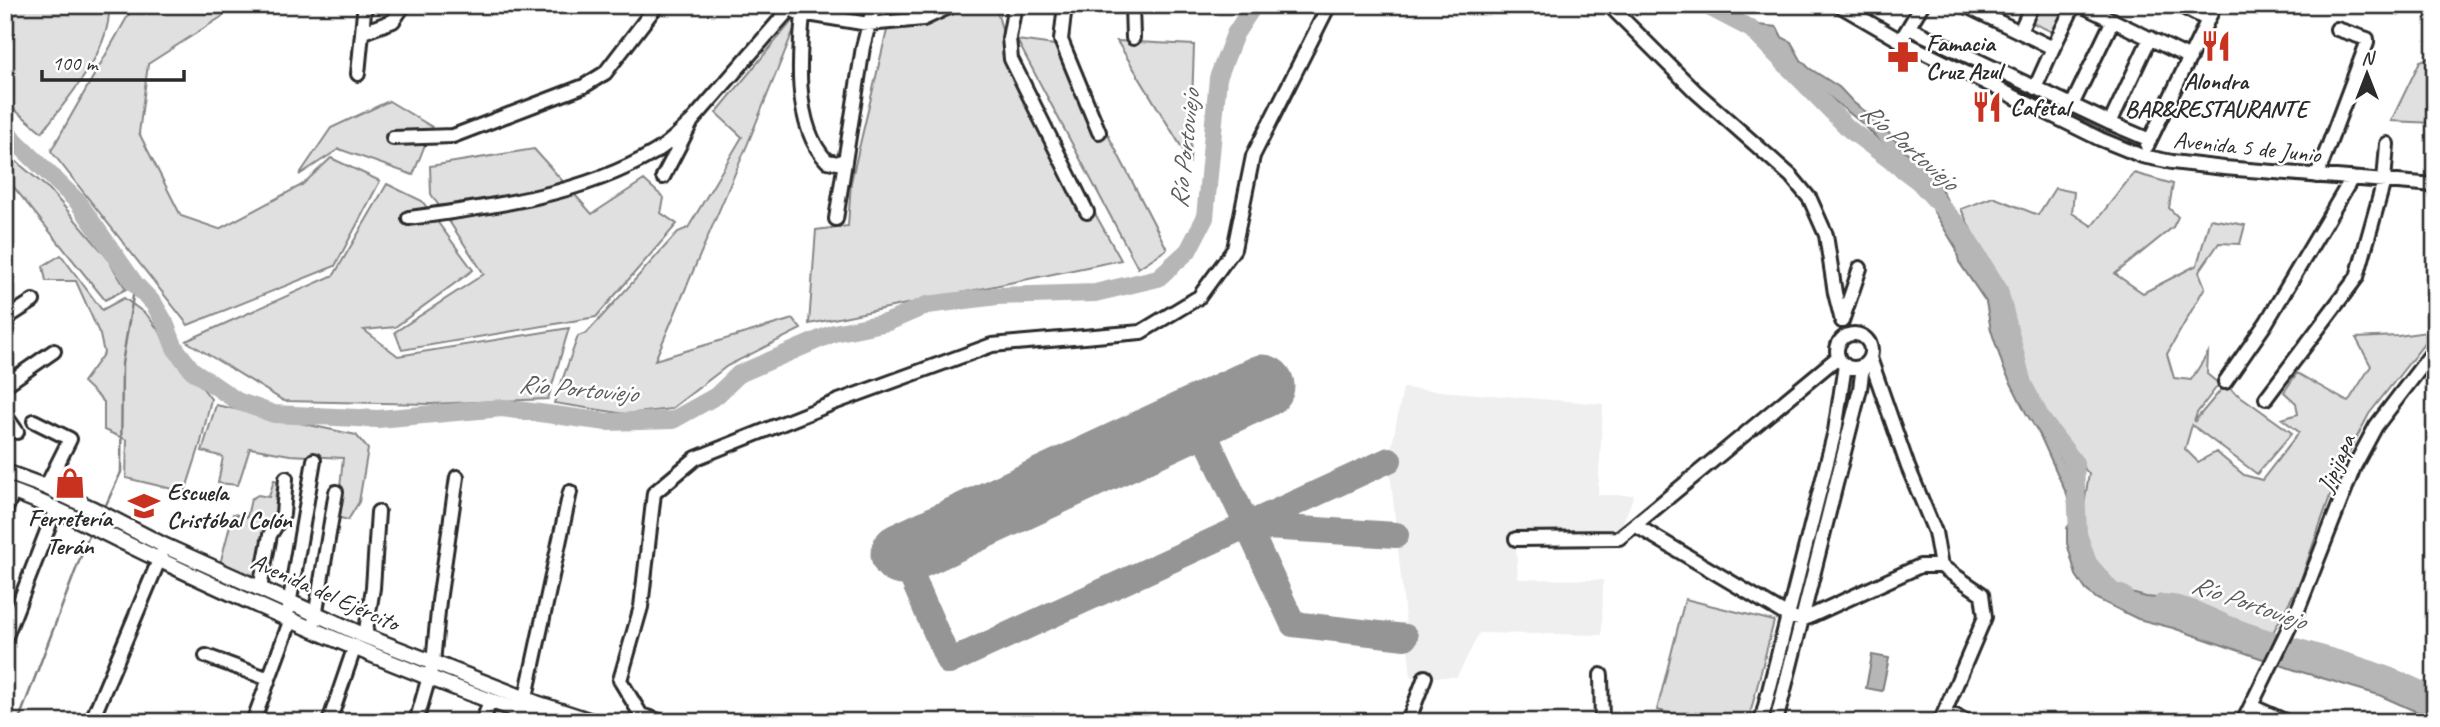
<svg xmlns="http://www.w3.org/2000/svg" width="2440" height="727" viewBox="0 0 2440 727" font-family="Caveat,sans-serif">
  <rect width="100%" height="100%" fill="#fff"/>
  <filter id="ink" filterUnits="userSpaceOnUse"><feTurbulence type="fractalNoise" baseFrequency=".0143" numOctaves="2"/><feDisplacementMap in="SourceGraphic" scale="14" xChannelSelector="R" yChannelSelector="G"/><feConvolveMatrix kernelMatrix="1 2 1 2 8 2 1 2 1" color-interpolation-filters="sRGB"/></filter>
  <g filter="url(#ink)">
    <!-- built -->
    <path fill="#efefef" d="M1403 388 1603 404 1598 495H1634L1620 530H1515L1518 579 1603 580 1602 635 1479 633 1457 677H1411L1389 460Z"/>
    <!-- green -->
    <path fill="#e0e0e0" stroke="#868686" stroke-width="2" d="M5 5H109C112 50 68 98 42 132L5 102Z
      M134 5 226 14 148 64 139 133 181 216 219 229 302 185 331 158 380 181 335 266 188 325 51 151Z
      M893 5H995L1013 67 1121 260 809 324 816 230 848 226 851 182Z
      M2032 5H2042L2068 17 2059 35 2026 20Z
      M802 9 748 143 655 360 793 319 801 329 727 366 671 409 626 414 554 403 578 336 587 333 678 232 688 228 742 137 716 113Z
      M1915 35 2141 143 2136 145 2130 144 1913 39Z
      M1017 40 1062 46 1167 249 1138 268Z
      M1117 41 1194 45 1190 161Z
      M2435 56V123L2391 121 2420 61Z
      M389 101 432 127 413 175 339 149 299 175 331 128Z
      M534 149 592 214 644 180 664 198 661 213 677 224 596 317 402 350 395 332 484 274 431 194 430 166Z
      M5 152 50 190 106 256 126 289 105 300 13 186H5Z
      M2134 173 2173 184 2169 208 2178 217 2173 227 2115 274 2143 293 2197 265 2210 219 2245 225 2240 244 2219 243 2199 272 2205 287 2167 354 2174 378 2191 380 2208 353 2207 374 2219 384 2197 413 2194 422 2225 385 2292 433 2257 474 2192 425 2185 449 2198 462 2216 452 2244 475 2262 480 2299 432 2282 419 2298 414 2296 403 2284 392 2297 373 2348 402 2371 366 2356 338 2398 336 2434 331 2369 414 2338 473 2300 582 2270 638 2181 609 2134 597 2095 572 2082 518 2089 474 2044 423 2019 347 2013 317 1961 209 1993 197 2038 215 2055 188 2074 192 2072 213 2092 226Z
      M387 184 422 201 473 270 395 327 364 330 398 356 569 328 548 399 430 404 284 401 186 341 334 275Z
      M61 255 102 310 124 298 147 315 211 399 201 442 185 492 126 478 127 440 104 430V402L83 382 104 353 100 335 76 281H46L43 266Z
      M216 405 356 435 368 449 359 502 348 520 337 517 343 458 290 455 250 448 238 485 218 483 223 457 202 451Z
      M274 480 278 481 275 500 281 503 276 512 272 513 256 576 220 564 233 514 247 517 251 499 258 495 269 497Z
      M1685 599 1774 621 1748 722H1706L1657 710Z"/>
    <!-- water -->
    <path fill="#b6b6b6" stroke="#7e7e7e" stroke-width="2" d="M1758 25 1777 27 1782 37 1791 42 1801 60 1809 68 1839 87 1854 103 1877 120 1904 150 1932 171 1952 210 1956 229 1997 300 2002 322 2013 331 2014 361 2031 406 2060 457 2067 465 2080 501 2083 534 2079 554 2085 568 2097 579 2116 589 2146 597 2177 600 2195 616 2261 640 2373 673 2435 701V720L2379 695 2295 670 2173 628 2138 619 2097 599 2086 590 2076 575 2067 543V528L2072 521V513L2067 495 2039 433 2026 413 2004 369 1991 330 1986 302 1959 262 1956 248 1934 212 1933 205 1921 180 1910 165 1892 154 1863 124 1801 74 1767 41 1759 31Z
      M1872 655 1889 658 1882 691 1866 688Z"/>
    <g fill="none" stroke-linecap="round" stroke-linejoin="round">
      <!-- stream -->
      <path stroke="#7e7e7e" stroke-width="2.5" d="M105 507 121 472 122 364 135 284
        M18 722 89 535"/>
      <!-- river -->
      <path stroke="#b6b6b6" stroke-width="18" d="M1705 5 1751 29 1849 129 1918 181 1959 226 1999 290 2023 384 2042 420 2075 463 2078 534 2088 563 2112 591 2124 595
        M5 131 78 202 135 284 154 304 165 323 175 348 192 370 237 401 274 414 378 419 502 408 607 422 673 420 716 396 739 374 834 333 888 322 927 305 997 296 1095 293 1158 278 1188 251 1205 218 1218 78 1235 34 1254 5
        M2162 603C2191 604 2211 619 2237 628 2303 653 2373 663 2435 697"/>
      <!-- taxiway -->
      <path stroke="#959595" stroke-width="26" d="M1197 418 1293 624 1405 637
        M1252 526 1396 535
        M902 554 949 662 1389 460"/>
      <!-- runway -->
      <path stroke="#959595" stroke-width="63" d="M902 554 1263 386"/>
      <defs>
        <path id="minor" d="M804 5C799 51 792 125 827 161L838 163 845 159
          M1015 5 1009 38 1011 59 1087 212
          M1065 5 1061 40 1099 132
          M1132 5 1133 38
          M1609 5 1696 92 1791 176 1810 199 1826 235 1835 293 1842 321
          M1839 5 1901 41 2100 139 2142 156 2172 162 2224 168 2435 185
          M1964 5 2020 32 2032 5
          M2081 5 2190 58
          M2179 5 2208 20
          M796 12 868 24 923 19 953 5
          M1909 28 2110 123 2150 140
          M363 32 393 21 404 5
          M2020 32 2053 48 2035 88
          M1904 35 1922 5
          M2053 48 2074 5
          M358 74 364 12 367 5
          M2072 105 2113 20
          M2110 123 2150 38
          M393 138 453 136 584 86 605 73 657 5
          M2147 146 2215 5
          M2317 176 2367 43V39L2337 29
          M663 177 692 121 793 5
          M409 218C491 207 583 195 655 152 669 144 680 132 692 121
          M836 219 863 47 874 5
          M5 319 33 301
          M1842 321 1860 268
          M1837 351a17 17 0 1 1 34 0a17 17 0 1 1-34 0Z
          M1838 357 1635 525 1788 616 1802 620 1920 566H1941L1935 532 1908 467 1870 358
          M2225 382 2266 323 2352 178
          M5 385 54 351
          M2266 398 2357 277 2384 181 2387 144
          M5 415 17 432
          M34 421 70 439 46 487
          M5 512 13 491
          M1516 539 1619 538 1635 525
          M1941 566 1982 594 1985 617 1942 718
          M260 588 270 535 283 514 286 478
          M288 611 314 460
          M313 629 336 492
          M365 636 373 588 378 512
          M5 639 56 508
          M206 656 269 679
          M1601 675 1602 722
          M526 697 570 492
          M2251 706 2287 722
          M91 722 162 553
          M253 722 291 619
          M329 722 355 646
          M416 722 433 663 439 601 457 477
          M483 722 490 700
          M663 722 641 715 620 680 641 607 654 493 696 458 836 402 992 345 1141 332 1199 297 1234 249 1253 156 1329 5
          M1408 722 1425 677
          M1761 722 1835 431 1845 365
          M1776 722 1860 389 1863 366
          M1940 722 1942 718 1956 716 1967 722
          M2243 722 2299 607 2354 467 2376 426 2435 349"/>
        <path id="major" d="M5 472 46 487 91 508 165 546 365 636 539 704 594 722
          M5 489C59 507 108 536 160 560 286 620 419 678 552 722"/>
      </defs>
      <!-- minor casing -->
      <use href="#minor" stroke="#2b2b2b" stroke-width="18"/>
      <!-- major casing -->
      <use href="#major" stroke="#2b2b2b" stroke-width="19"/>
      <!-- minor -->
      <use href="#minor" stroke="#fff" stroke-width="12"/>
      <!-- major -->
      <use href="#major" stroke="#fff" stroke-width="14"/>
    </g>
  </g>
  <!-- icons -->
  <defs>
    <symbol id="restaurant-bare" viewBox="-9 -9 18 18"><path d="M-5-6h1v4h1v-4h1v4h1v-4h1v5L-1.5 .5V6h-2V.5L-5-1ZM5-6V6H3V1.5H1.5Q1.5-4 5-6Z" fill="#c8321e" stroke="#fff" stroke-width="2.5" paint-order="stroke"/></symbol>
    <symbol id="pharmacy-bare" viewBox="-9 -9 18 18"><path d="M-2-6h4v4h4v4h-4v4h-4v-4h-4v-4h4Z" fill="#c8321e" stroke="#fff" stroke-width="2.5" paint-order="stroke"/></symbol>
    <symbol id="shop-bare" viewBox="-9 -9 18 18"><path d="M-5-2.5h2.3a2.7 3.5 0 0 1 5.4 0H5L5.5 6h-11ZM-1.5-2.5h3a1.5 2.3 0 0 0-3 0Z" fill="#c8321e" stroke="#fff" stroke-width="2.5" paint-order="stroke"/></symbol>
    <symbol id="school-bare" viewBox="-9 -9 18 18"><path d="M0-5L7-2L0 1L-7-2ZM-4 1L0 2.5L4 1V4Q0 6-4 4Z" fill="#c8321e" stroke="#fff" stroke-width="2.5" paint-order="stroke"/></symbol>
  </defs>
  <g fill-rule="evenodd">
    <use href="#restaurant-bare" x="2194" y="24" width="44" height="44"/>
    <use href="#pharmacy-bare" x="1881" y="35" width="44" height="44"/>
    <use href="#restaurant-bare" x="1965" y="85" width="44" height="44"/>
    <use href="#shop-bare" x="48" y="461" width="44" height="44"/>
    <use href="#school-bare" x="122" y="484" width="44" height="44"/>
  </g>
  <g text-anchor="middle" stroke-width="5" stroke-linejoin="round" paint-order="stroke">
    <!-- poi labels -->
    <g font-size="24" font-weight="bold" fill="#2b2b2b" stroke="#fff" text-anchor="start">
      <text x="1926" y="51">Famacia<tspan x="1926" dy="28">Cruz Azul</tspan></text>
      <text x="2216" y="89" text-anchor="middle">Alondra<tspan x="2216" dy="28">BAR&amp;RESTAURANTE</tspan></text>
      <text x="2010" y="115">Cafetal</text>
      <text x="167" y="500">Escuela<tspan x="167" dy="28">Cristóbal Colón</tspan></text>
      <text x="70" y="526" text-anchor="middle">Ferretería<tspan x="70" dy="28">Terán</tspan></text>
    </g>
    <!-- street labels -->
    <g font-size="24" fill="#2b2b2b" stroke="#fff">
      <text transform="translate(2247 147) rotate(6)" y="8">Avenida 5 de Junio</text>
      <text transform="translate(2336 463) rotate(-66)" y="8">Jipijapa</text>
      <text transform="translate(325 592) rotate(24)" y="8">Avenida del Ejército</text>
    </g>
    <!-- water labels -->
    <g font-size="26" font-style="italic" fill="#5c5c5c" stroke="#fff">
      <text transform="translate(1910 146) rotate(41)" y="9">Río Portoviejo</text>
      <text transform="translate(1184 149) rotate(-84)" y="9">Río Portoviejo</text>
      <text transform="translate(578 388) rotate(5)" y="9">Río Portoviejo</text>
      <text transform="translate(2249 602) rotate(19)" y="9">Río Portoviejo</text>
    </g>
  </g>
  <!-- margin -->
  <rect width="2440" height="727" fill="none" stroke="#fff" stroke-width="28"/>
  <rect x="14" y="14" width="2412" height="699" fill="none" stroke="#2b2b2b" stroke-width="2.5" filter="url(#ink)"/>
  <!-- north arrow -->
  <g transform="translate(2367 74)" stroke="#ffffff" stroke-width="5" paint-order="stroke">
  <path d="M0-5L12 26L0 18L-12 26Z" fill="#2b2b2b"/>
  <text y="-10" font-size="19" font-weight="bold" text-anchor="middle" fill="#2b2b2b">N</text>
  </g>
  <!-- scale -->
  <path d="M42 70v10h142v-10" fill="none" stroke="#2b2b2b" stroke-width="3.5"/>
  <text x="52" y="70" font-size="21" fill="#2b2b2b" stroke="#ffffff" stroke-width="5" paint-order="stroke">100 m</text>
</svg>
